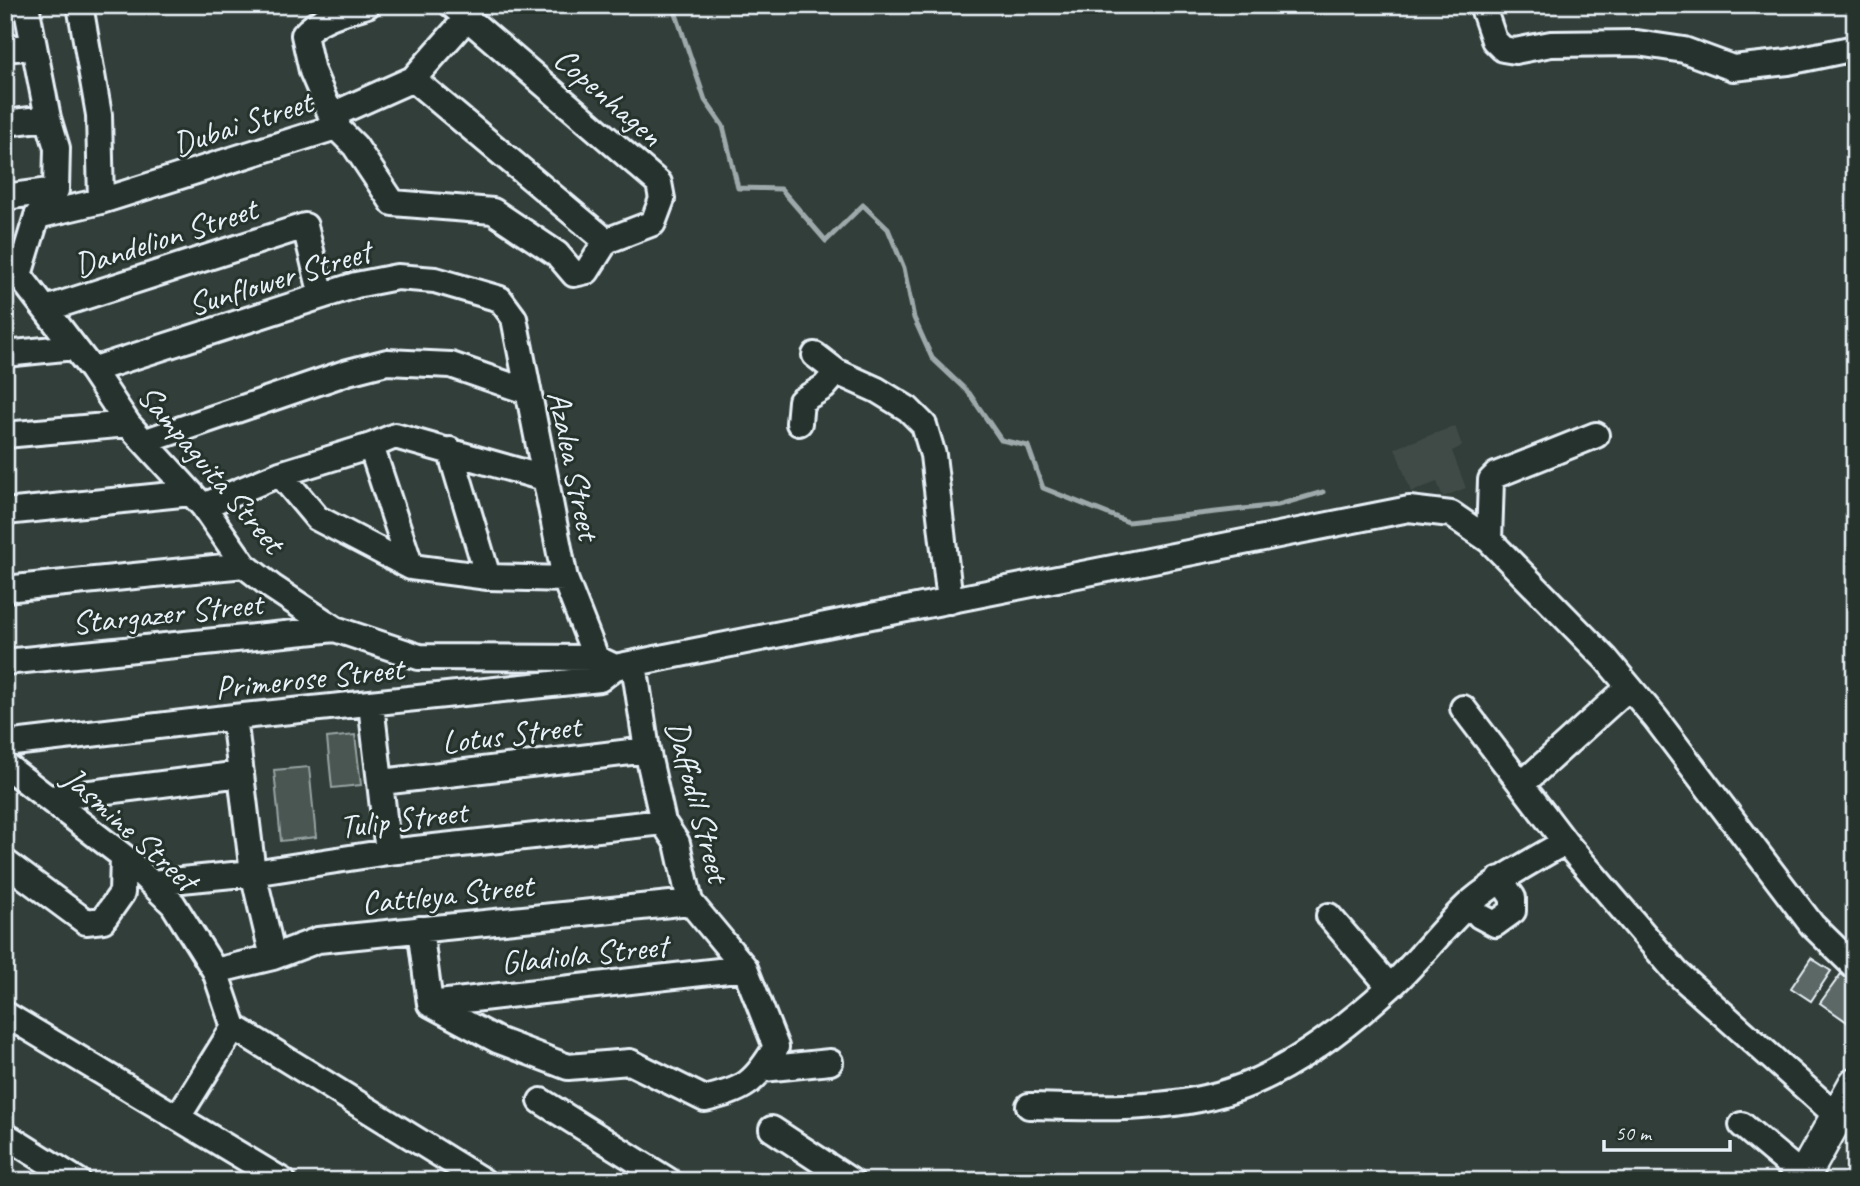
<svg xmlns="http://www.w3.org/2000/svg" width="1860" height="1186" viewBox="0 0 1860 1186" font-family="Caveat,sans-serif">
  <rect width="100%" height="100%" fill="#323e39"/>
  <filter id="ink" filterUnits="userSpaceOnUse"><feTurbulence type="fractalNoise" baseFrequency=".0143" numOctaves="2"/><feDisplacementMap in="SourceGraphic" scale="14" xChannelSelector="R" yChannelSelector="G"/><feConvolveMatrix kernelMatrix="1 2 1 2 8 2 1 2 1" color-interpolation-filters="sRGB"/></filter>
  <g filter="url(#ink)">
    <!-- built -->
    <path fill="#3f4b46" d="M1455 426 1462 446 1452 451 1466 488 1443 497 1437 482 1411 492 1395 448Z"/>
    <!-- green -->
    <path fill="#495651" stroke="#98a4a4" stroke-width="2" d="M355 735 361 785 332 788 327 738Z
      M309 767 316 837 281 841 274 770Z"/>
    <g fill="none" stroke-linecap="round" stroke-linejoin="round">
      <!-- stream -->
      <path stroke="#9ea9ab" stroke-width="5" d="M673 5 705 100 723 126 738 188 781 189 826 241 863 205 888 229 904 268 914 318 932 358 969 393 1001 440 1028 446 1043 488 1128 522 1278 505 1323 492"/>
    </g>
    <!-- building -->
    <path fill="#5c6865" stroke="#e8f1f8" stroke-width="2" d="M1811 958 1831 971 1811 1001 1791 988Z
      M1841 974 1855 984V1017L1850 1024 1820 1003Z"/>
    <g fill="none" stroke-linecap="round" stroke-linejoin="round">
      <defs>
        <path id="minor" d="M26 5 48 118 57 148 56 190
          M80 5 99 115 101 201
          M367 5C345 12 319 17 304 35L312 71 336 127 355 146 393 203 493 211 557 254 574 274 587 271 606 241 653 223 662 199 659 183 452 5
          M1482 5 1494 40 1503 49 1515 51 1551 44 1637 43 1684 50 1733 68 1788 62 1855 48
          M5 49 34 46
          M413 79 606 241
          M5 123 48 118
          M336 127 339 112 413 79 467 18
          M56 190 37 216 19 275 92 370 128 424 203 506 244 565 272 587 335 629 419 657 596 658 615 667
          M5 197 56 190
          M37 216 101 201 336 127
          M46 309 305 226 322 296
          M5 354 74 347
          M815 355 837 372 877 390 908 409 924 425 933 455 950 601
          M92 370 356 285 397 277 435 280 500 299 514 318 565 579 596 658
          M799 423 801 401 824 387 837 372
          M5 435 128 424
          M146 441 348 372 387 362 451 365 526 391
          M371 446 411 567
          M450 450 488 577
          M280 474 317 518 411 567 488 577 565 579
          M203 506 280 474 371 446 395 436 544 478
          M5 512 191 493
          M1489 540 1491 480 1496 475 1596 435
          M5 589 244 565
          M5 662 335 629
          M615 667 1409 509 1451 514 1489 540 1606 659 1656 719 1812 925 1855 967
          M371 704 388 852
          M1463 708 1565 842
          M234 717 253 873 273 957
          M5 744 234 717 600 679 615 667
          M5 765 123 856 173 904 215 971 234 1027
          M382 782 647 750
          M1522 784 1629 687
          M51 798 241 774
          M5 862 86 922 103 920 122 893 123 856
          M151 883 253 873 388 852 663 822
          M1469 904 1480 916 1495 924 1513 911V898L1500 879
          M1329 916 1390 987
          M420 929 430 1004 497 1040 568 1067 630 1062 705 1099C745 1089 754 1084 776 1047L745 968 690 902 677 843 663 822 647 750 634 664
          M215 971 273 957 318 940 690 902
          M430 1004 745 968
          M5 1014 283 1181
          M234 1027 483 1181
          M763 1069 830 1062
          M541 1101 669 1181
          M1029 1106C1091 1108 1171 1111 1230 1091 1289 1072 1345 1028 1390 987 1419 961 1442 928 1471 902 1500 878 1532 861 1565 842L1677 973 1837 1116
          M178 1117 234 1027
          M1742 1125 1804 1177
          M772 1129 851 1181
          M5 1135 78 1181"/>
        <path id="major" d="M1801 1181 1855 1084"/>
      </defs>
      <!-- minor casing -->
      <use href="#minor" stroke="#e8f1f8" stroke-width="30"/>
      <!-- major casing -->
      <use href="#major" stroke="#e8f1f8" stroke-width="37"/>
      <!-- minor -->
      <use href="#minor" stroke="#26332d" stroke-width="24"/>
      <!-- major -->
      <use href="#major" stroke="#26332d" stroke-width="32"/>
    </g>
  </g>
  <g text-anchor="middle" stroke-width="6" stroke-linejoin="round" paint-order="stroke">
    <!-- street labels -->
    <g font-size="33" fill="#e8f1f8" stroke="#26332d">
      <text transform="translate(609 96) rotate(41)" y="12">Copenhagen</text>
      <text transform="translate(242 122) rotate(-18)" y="12">Dubai Street</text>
      <text transform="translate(165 236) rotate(-18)" y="12">Dandelion Street</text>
      <text transform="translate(279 277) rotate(-17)" y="12">Sunflower Street</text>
      <text transform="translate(575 465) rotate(78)" y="12">Azalea Street</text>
      <text transform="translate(212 468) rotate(50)" y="12">Sampaguita Street</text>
      <text transform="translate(167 612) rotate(-6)" y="12">Stargazer Street</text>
      <text transform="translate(309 677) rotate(-6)" y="12">Primerose Street</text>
      <text transform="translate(511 733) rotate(-7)" y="12">Lotus Street</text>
      <text transform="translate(699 801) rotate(75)" y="12">Daffodil Street</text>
      <text transform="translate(403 818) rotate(-7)" y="12">Tulip Street</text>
      <text transform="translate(131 828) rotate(42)" y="12">Jasmine Street</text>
      <text transform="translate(447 893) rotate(-6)" y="12">Cattleya Street</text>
      <text transform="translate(584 953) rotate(-6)" y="12">Gladiola Street</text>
    </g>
  </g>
  <!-- margin -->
  <rect width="1860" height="1186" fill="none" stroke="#26332d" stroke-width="28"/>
  <rect x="14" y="14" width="1832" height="1158" fill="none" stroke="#e8f1f8" stroke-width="2.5" filter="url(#ink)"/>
  <!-- scale -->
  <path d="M1604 1140v10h126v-10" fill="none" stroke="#e8f1f8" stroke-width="3.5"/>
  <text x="1615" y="1140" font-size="21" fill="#e8f1f8" stroke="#26332d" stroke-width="5" paint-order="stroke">50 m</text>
</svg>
